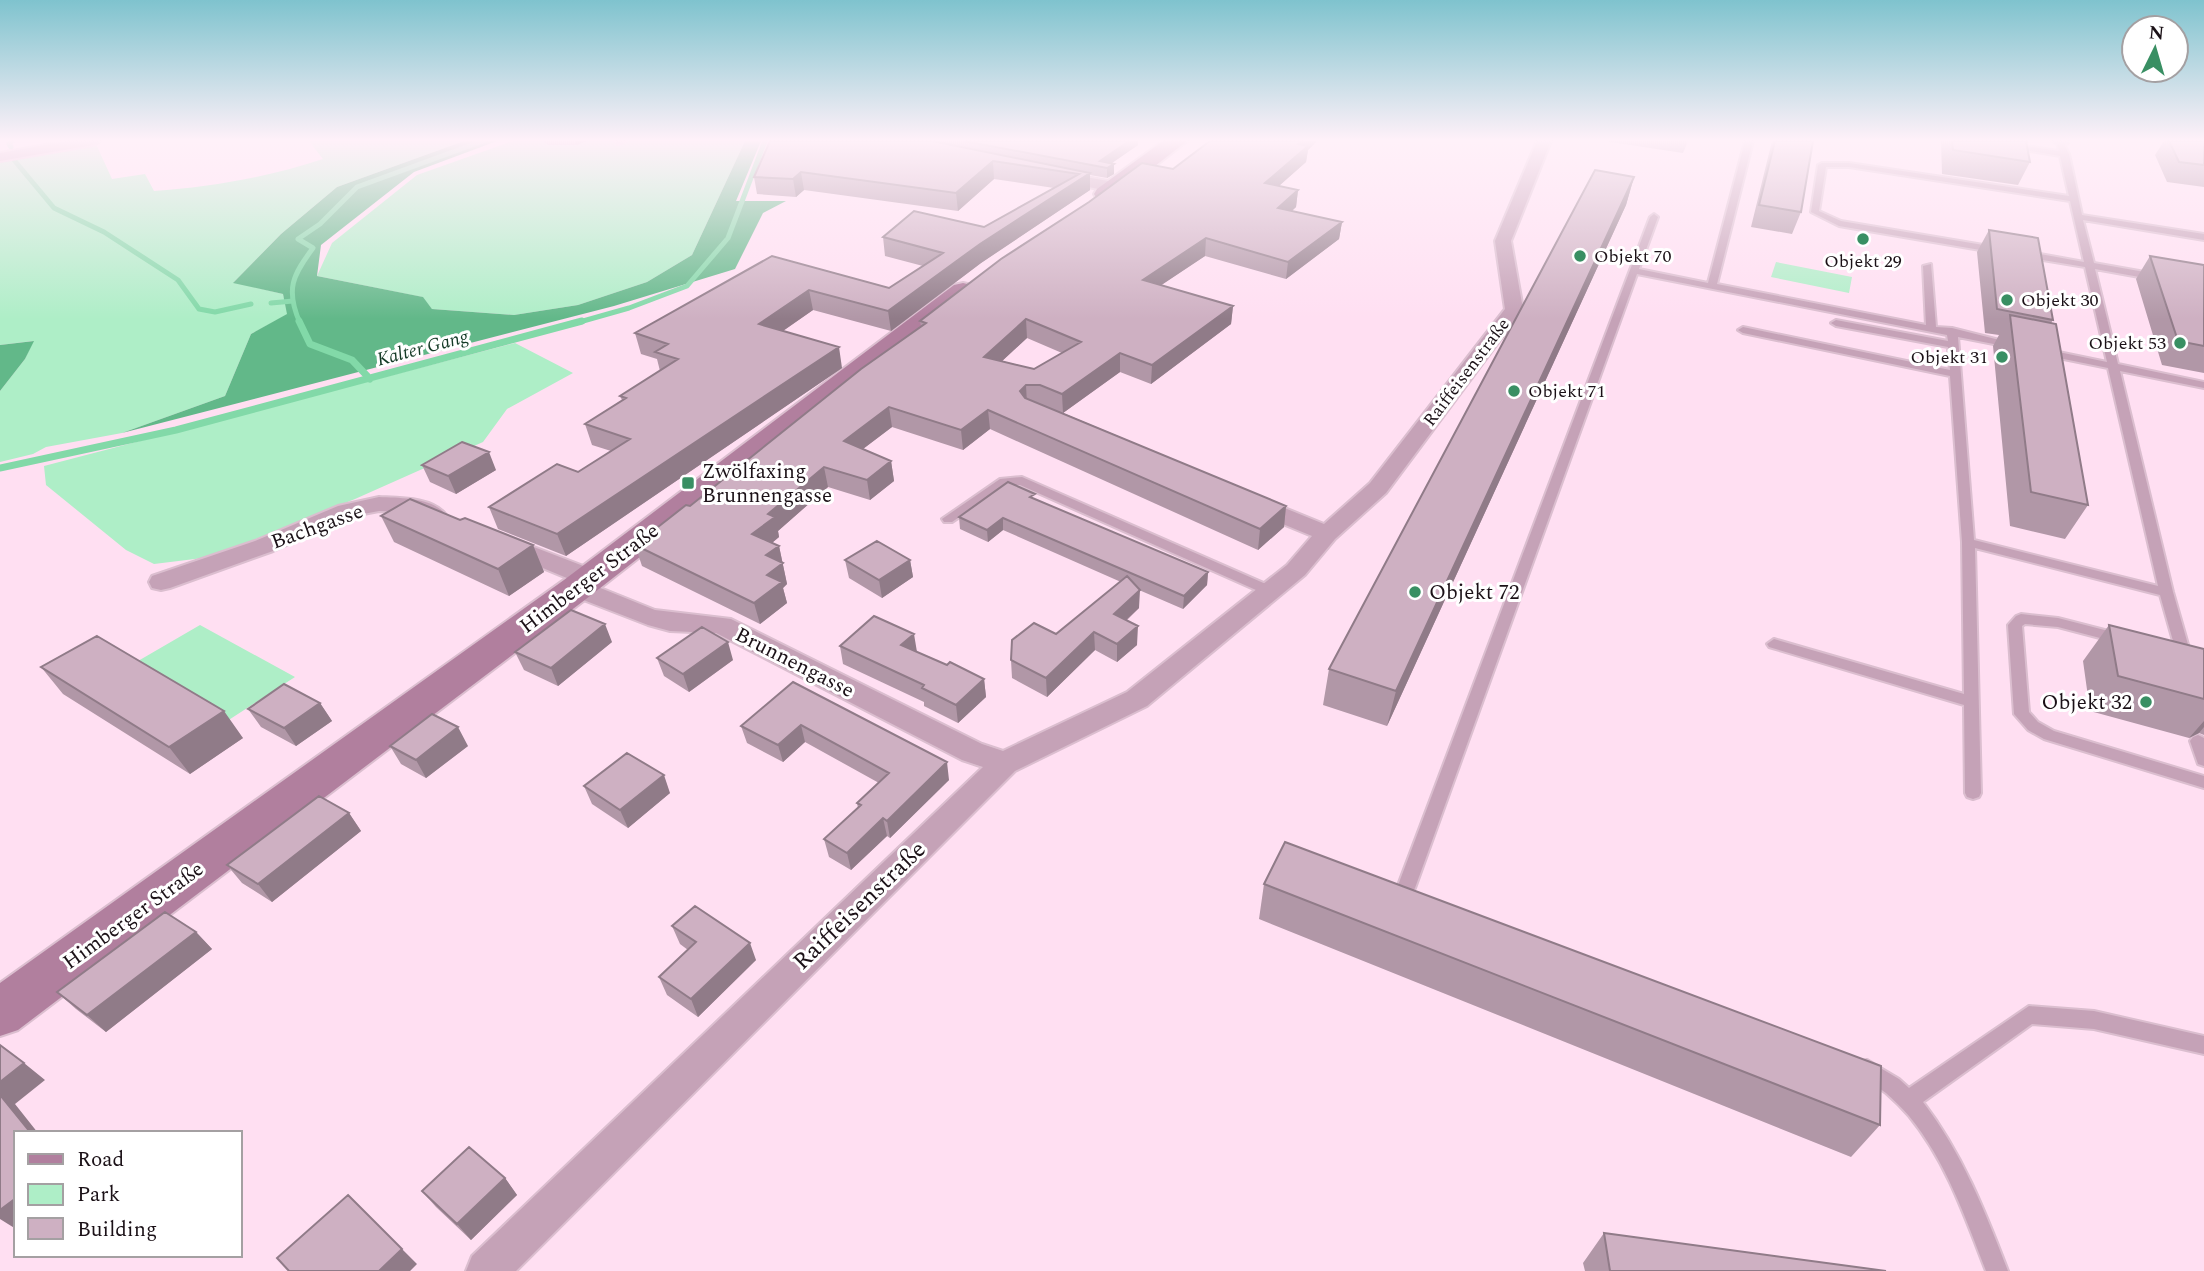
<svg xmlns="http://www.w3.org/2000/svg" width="2204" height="1271" viewBox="0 0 2204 1271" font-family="Spectral,serif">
  <rect width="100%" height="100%" fill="#ffdff2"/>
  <!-- green -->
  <path fill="#aeeec7" d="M309 141H464L337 187 281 234 234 282 283 294 288 314 251 334 225 396 122 433 46 447 33 454 0 462V391L25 359 33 341 0 345V159L95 142 112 179 145 174 154 191C211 187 269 177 323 159Z
    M513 141H745L692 255 647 282 578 305 514 315 432 309 422 297 317 276 332 243 417 175Z
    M1776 262 1852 277 1849 293 1771 277Z
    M515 343 573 373 507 409 483 442 355 499 211 557 154 564 126 550 46 485 44 466Z
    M200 625 295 677 221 725 126 668Z"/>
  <!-- forest -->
  <path fill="#62b889" d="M464 141H497L414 172 321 245 317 276 423 297 432 309 514 315 578 305 647 282 692 255 745 141H761L736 201H786L763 213 735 269 614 306 122 433 225 396 251 334 287 314 283 294 233 283 281 234 337 187Z
    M34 341 25 359 0 391V345Z"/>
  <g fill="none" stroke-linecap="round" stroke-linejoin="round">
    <!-- stream-far1 -->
    <path stroke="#82d9a8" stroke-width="5" d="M11 147 9 144 12 141
      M14 160 54 208 104 232 178 280 199 309 215 312 251 304
      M271 303 293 301
      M300 323C285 289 293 275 313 248L298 239 320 224 357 187 483 141
      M576 323 629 308 687 286 728 238 765 141"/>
    <!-- stream -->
    <path stroke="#82d9a8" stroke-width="7" d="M299 321 310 344 352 360 370 379
      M0 468 176 430 582 321"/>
    <defs>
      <path id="service" d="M615 141H626L618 144Z
        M1745 141H1753L1717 284 1926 325 1923 266 1931 264 1936 327 1952 328 2019 345 2014 348 1958 337 1974 540 2158 586 2108 368 2044 355 2039 352 2044 349 2107 362 2085 267 2024 257 2019 254 2024 251 2084 262 2070 201 1849 167H1826L1819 211 1841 221 2001 248V252L1998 253 1839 226 1811 212 1818 165 1822 163H1849L2069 196 2060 156 1970 141H1991L2059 151 2057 143 2062 141 2069 154 2082 215 2204 234V240L2083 220 2094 263 2156 274 2161 277 2156 280 2095 269 2118 364 2204 382V388L2120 371 2173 592 2193 662 2186 667 2179 662 2160 595 1975 548 1981 793 1979 797 1973 799 1967 797 1965 793 1964 705 1769 647 1767 644 1774 639 1964 694 1962 542 1950 376 1743 333 1738 330 1743 327 1950 370 1948 347 1836 326 1831 323 1836 320 1948 341 1947 335 1637 274 1415 888 1412 893 1406 895 1400 893 1397 888 1650 217 1654 214 1658 217 1639 269 1708 283Z
        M1022 477 1275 588 1277 591 1275 594H1265L1020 485H1007L952 522H944L942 519 1000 479Z
        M2021 614 2058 618 2124 635 2126 638 2119 643 2058 627 2025 624 2022 626 2029 712 2038 722 2054 731 2204 776V788L2044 739 2028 730 2014 714 2008 625 2016 616Z
        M2198 735 2204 738V766L2198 764 2190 741 2193 737Z
        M2029 1006 2094 1011 2204 1036V1054L2094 1029 2032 1024 1923 1102C1962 1153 1985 1211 2008 1271H1986C1965 1217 1946 1161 1909 1116 1902 1108 1894 1100 1886 1093 1876 1085 1862 1081 1857 1069L1860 1062 1867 1060 1899 1079 1909 1088Z"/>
      <path id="minor" d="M68 141H100L93 145 0 161V153Z
        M1537 141H1551L1511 241 1523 309 1386 493 1335 539 1305 575 1147 706 1015 771 516 1271H466L472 1256 983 767 962 760 716 633 670 631 648 625 568 594 564 588 568 582 574 581 497 549 493 544 497 539 505 537 513 539 599 572 602 578 599 584 593 585 655 610 731 619 982 744 1003 751 1127 692 1287 565 1312 536 1244 508 1240 503 1244 498H1260L1324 524 1370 483 1505 309 1495 241Z
        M2053 141H2067L2068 143 2061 147Z
        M1057 172 1114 182 1122 187 1114 192 1052 180 1049 177Z
        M379 497C399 498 433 497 446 515L442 520 434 522 406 512 379 511 353 516 273 551 170 588 161 590 152 588 149 582 152 576 255 541 338 506Z"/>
      <path id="secondary" d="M1163 141H1187L1113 199H1097L1094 194 1097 189Z
        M963 283 972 285 976 291 972 297 590 596 18 1030 0 1036V983L564 580 954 285Z"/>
    </defs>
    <!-- service casing -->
    <use href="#service" stroke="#dbbecf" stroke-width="4"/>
    <!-- minor casing -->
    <use href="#minor" stroke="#dbbecf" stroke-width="4"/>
    <!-- secondary casing -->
    <use href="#secondary" stroke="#dbbecf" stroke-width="4"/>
    <!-- service -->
    <use href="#service" fill="#c5a2b7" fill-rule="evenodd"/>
    <!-- minor -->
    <use href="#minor" fill="#c5a2b7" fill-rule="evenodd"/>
    <!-- secondary -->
    <use href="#secondary" fill="#b17f9e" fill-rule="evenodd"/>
  </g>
  <!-- wall -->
  <path fill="#b197a7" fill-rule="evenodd" d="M543 141H586L577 145H548Z
    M770 141H1138V145L1111 163 1114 164V174L1107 178 1090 175V190L981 263 891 331 813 310 783 331 842 368 566 556 498 529 489 507 578 472 611 451 592 445 585 424 622 400 620 396 660 371 657 359 641 354 635 333 772 256 889 288 923 266 885 256 883 237 984 227 1054 188 994 179 958 211 804 190 796 197 757 194 754 177Z
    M1210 141H1317L1308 150 1306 162 1279 186 1298 190 1296 207 1292 211 1342 222 1339 239 1286 279 1205 256 1161 285 1233 306 1231 324 1151 384 1120 372 1063 413 1286 506 1284 527 1258 550 990 429 963 450 892 427 863 449 891 461 894 481 870 500 828 487 778 531 779 537 772 543 779 546 787 584 783 588 787 603 760 624 642 566 635 545 690 506 921 326 920 321 1173 169ZM1027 338 1062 353 1034 369 1002 361Z
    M1604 141H1688L1683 153Z
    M1772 141H1813L1801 212 1792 234 1751 227Z
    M1941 141H2029L2026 145 2030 162 2018 185 1942 174Z
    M2164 141H2204V187L2167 182 2155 155Z
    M1634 177 1626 205 1387 726 1323 705 1329 669Z
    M1989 230 2053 320 2051 323 2088 505 2065 539 2010 526 1993 346 1999 335 1985 333 1977 252Z
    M2150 256 2204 265V373L2162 365 2136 279Z
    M422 465 496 470 456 494 430 482Z
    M1035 499 1208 572 1207 585 1183 609 1139 590V608L1126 621 1137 645 1117 662 1095 650 1047 697 1012 678 1011 660 1056 634 1121 582 1003 530 988 542 960 529 959 517Z
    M381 516 460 520 533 545 544 572 509 596 394 542Z
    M845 560H910L913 577 882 598 849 578Z
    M2109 625 2204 649V735L2199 733 2189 738 2090 711 2083 661Z
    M612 642 558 686 524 670 515 652Z
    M840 646 917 652 947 665 984 679 986 697 958 723 924 706V702L843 664Z
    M657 658 733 660 689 692 664 676Z
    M41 667 243 738 190 774 63 694Z
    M793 682 949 780 890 838 887 836 851 870 829 857 824 839 858 808 857 803 879 783 805 742 783 762 747 743 741 726Z
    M320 703 332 721 296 746 261 727 248 709Z
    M390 746H468L426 778 401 764Z
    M584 786 670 793 628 828 592 804Z
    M349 813 361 831 272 902 242 883 227 865Z
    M1264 884 1880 1125 1851 1157 1259 919Z
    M672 926 756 960 698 1017 667 995 659 977 688 950 680 944Z
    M196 932 212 949 106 1032 76 1009 57 992Z
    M505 1178 517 1195 471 1240 436 1207 422 1191Z
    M1604 1233 1886 1271H1585L1583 1263Z"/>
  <!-- shaded-wall -->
  <path fill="#907b88" d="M576 141H586L577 145Z
    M1129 141H1138V145L1105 168 1100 161Z
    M1302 141H1317L1308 150 1306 162 1263 200 1265 183Z
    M993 161 994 179 958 211 956 193Z
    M1114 164V174L1107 178V168Z
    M801 172 804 190 796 197 793 179Z
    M1090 173V190L981 263 891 331 888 311 980 244Z
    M1634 177 1626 205 1387 726 1396 691Z
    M1298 190 1296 207 1276 225 1278 208Z
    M1342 222 1339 239 1286 279 1288 262Z
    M1206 238 1205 256 1142 298 1143 280Z
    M809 290 813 310 764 344 759 324Z
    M1233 306 1231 324 1151 384 1152 365Z
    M1026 319 1027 338 986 376 984 357Z
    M839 347 842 368 566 556 557 534Z
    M1120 353V372L1063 413 1062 394Z
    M1026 385 1027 404 1020 391Z
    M889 407 892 427 847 461 844 441Z
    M988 410 990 429 963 450 961 430Z
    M489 452 496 470 456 494 448 476Z
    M891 461 894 481 870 500 867 480Z
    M824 467 828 487 778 531 779 537 757 555 752 534 768 514Z
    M1286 506 1284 527 1258 550 1260 529Z
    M1003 518V530L988 542 987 530Z
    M533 545 544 572 509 596 498 569Z
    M779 546 787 584 783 588 787 603 760 624 754 603 767 575 766 555Z
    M910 560 913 577 882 598 879 580Z
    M1208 572 1207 585 1183 609 1184 596Z
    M1140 590 1139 608 1113 632 1114 614Z
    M605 624 612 642 558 686 551 668Z
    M1138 626 1137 645 1117 662V644Z
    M1094 632 1095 650 1047 697 1046 678Z
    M914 634 917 652 901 645Z
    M728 642 733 660 689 692 683 674Z
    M984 679 986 697 958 723 956 705Z
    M320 703 332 721 296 746 284 728Z
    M224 711 243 738 190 774 169 747Z
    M2204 721V727L2199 733 2189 738Z
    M801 725 805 742 783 762 778 745Z
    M458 727 468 746 426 778 416 760Z
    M947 762 949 780 890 838 887 821Z
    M664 775 670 793 628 828 620 810Z
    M349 813 361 831 272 902 258 884Z
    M883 818 887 836 851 870 847 853Z
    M196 932 212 949 106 1032 87 1015Z
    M750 943 756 960 698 1017 691 999Z
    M24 1063 45 1080 15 1104 38 1133H31L0 1095V1082Z
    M505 1178 517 1195 471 1240 457 1224Z
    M16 1198V1229L0 1219V1210Z
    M402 1249 417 1264 410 1271H379Z"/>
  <!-- building -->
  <path fill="#ceb0c2" stroke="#907b88" stroke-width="2" fill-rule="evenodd" d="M770 141H932L1090 173 980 244 888 311 809 290 759 324 839 347 557 534 489 507 557 464 578 472 630 439 585 424 626 398 620 396 678 359 655 352 668 344 635 333 772 256 889 288 943 253 883 237 914 211 984 227 1079 174 993 161 956 193 801 172 793 179 754 177Z
    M964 141H1129L1100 161 1114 164 1107 168Z
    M1210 141H1302L1298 144 1308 146 1265 183 1298 190 1278 208 1342 222 1288 262 1206 238 1143 280 1233 306 1152 365 1120 353 1062 394 1040 385H1026L1020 391 1025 398 1286 506 1260 529 988 410 961 430 889 407 844 441 891 461 867 480 824 467 768 514 775 517 752 534 779 546 766 555 783 563 767 575 782 582 754 603 635 545 686 505 690 506 861 369 926 323 920 321 1001 259 1089 202 1142 163 1173 169ZM1026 319 1081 342 1034 369 984 357Z
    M1775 141H1813L1801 212 1759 205Z
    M1952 141H2026L2030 162 1953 150Z
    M2169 141H2204V165L2179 162Z
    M1595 170 1634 177 1396 691 1329 669Z
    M1989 230 2038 238 2053 320 1997 309Z
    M2150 256 2204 265V346L2178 341Z
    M2010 315 2056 324 2088 505 2031 492Z
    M462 442 489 452 448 476 422 465Z
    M1008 482 1035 494 1030 497 1208 572 1184 596 1003 518 987 530 959 517Z
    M410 499 460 520 465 518 533 545 498 569 381 516Z
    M877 541 910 560 879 580 845 560Z
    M1127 576 1140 590 1114 614 1138 626 1117 644 1094 632 1046 678 1011 660 1012 640 1034 623 1056 634Z
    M571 610 605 624 551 668 515 652Z
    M874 616 914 634 901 645 947 665 950 662 984 679 956 705 922 688 924 685 840 646Z
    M2109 625 2204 649V699L2118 676Z
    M702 627 728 642 683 674 657 658Z
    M97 636 224 711 169 747 41 667Z
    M793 682 947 762 887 821 883 818 847 853 824 839 861 805 857 803 889 773 801 725 778 745 741 726Z
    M284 684 320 703 284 728 248 709Z
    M432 714 458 727 416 760 390 746Z
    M627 753 664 775 620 810 584 786Z
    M319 796 349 813 258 884 227 865Z
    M1285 842 1881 1066 1880 1125 1264 884Z
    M695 906 750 943 691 999 659 977 696 942 672 926Z
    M165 912 196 932 87 1015 57 992Z
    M0 1045 24 1063 0 1082Z
    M0 1095 31 1133H16V1198L0 1210Z
    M469 1147 505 1178 457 1224 422 1191Z
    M348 1195 402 1249 379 1271H289L277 1258Z
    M1604 1233 1886 1271H1610Z"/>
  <!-- sky -->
  <linearGradient id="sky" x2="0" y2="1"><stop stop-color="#7fc3ce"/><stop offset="0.44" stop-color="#fff1f9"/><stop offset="1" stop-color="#fff1f9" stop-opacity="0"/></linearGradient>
  <rect width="2204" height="319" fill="url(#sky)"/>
  <!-- markers -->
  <g fill="#398f63" stroke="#fff" stroke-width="2.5">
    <circle cx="1863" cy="239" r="7"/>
    <circle cx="1580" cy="256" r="7"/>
    <circle cx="2007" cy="300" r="7"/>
    <circle cx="2180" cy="343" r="7"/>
    <circle cx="2002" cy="357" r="7"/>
    <circle cx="1514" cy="391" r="7"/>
    <rect x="681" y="476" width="14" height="14" rx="3.5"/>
    <circle cx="1415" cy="592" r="7"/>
    <circle cx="2146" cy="702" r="7"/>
  </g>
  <g text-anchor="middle" stroke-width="6" stroke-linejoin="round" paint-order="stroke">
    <!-- far-poi labels -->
    <g font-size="18" fill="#1b1117" stroke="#fff" text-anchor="start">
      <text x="1594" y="262">Objekt 70</text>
      <text x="1863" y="267" text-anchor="middle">Objekt 29</text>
      <text x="2021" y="306">Objekt 30</text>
      <text x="2166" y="349" text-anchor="end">Objekt 53</text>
      <text x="1988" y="363" text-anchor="end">Objekt 31</text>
      <text x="1528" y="397">Objekt 71</text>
    </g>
    <!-- far-street labels -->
    <g font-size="18" fill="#1b1117" stroke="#fff">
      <text transform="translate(1466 372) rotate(-53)" y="6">Raiffeisenstraße</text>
    </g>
    <!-- far-water labels -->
    <g font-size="19" font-style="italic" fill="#143a26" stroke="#fff">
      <text transform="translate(422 347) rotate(-15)" y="7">Kalter Gang</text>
    </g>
    <!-- poi labels -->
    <g font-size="21" fill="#1b1117" stroke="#fff" text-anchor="start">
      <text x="702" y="478">Zwölfaxing<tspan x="702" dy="24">Brunnengasse</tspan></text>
      <text x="1429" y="599">Objekt 72</text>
      <text x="2132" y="709" text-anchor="end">Objekt 32</text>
    </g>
    <!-- street labels -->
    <g font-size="21" fill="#1b1117" stroke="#fff">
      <text transform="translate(317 526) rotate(-20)" y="7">Bachgasse</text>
      <text transform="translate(589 578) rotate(-37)" y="7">Himberger Straße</text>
      <text transform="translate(795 662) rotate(27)" y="7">Brunnengasse</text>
      <text transform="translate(133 915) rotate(-36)" y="7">Himberger Straße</text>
    </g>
    <!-- near-street labels -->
    <g font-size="24" fill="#1b1117" stroke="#fff">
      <text transform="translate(859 905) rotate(-44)" y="8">Raiffeisenstraße</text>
    </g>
  </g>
  <!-- legend -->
  <rect x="14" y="1131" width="228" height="126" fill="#ffffff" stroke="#a4a0a2" stroke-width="2"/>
  <rect x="28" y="1154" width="35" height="10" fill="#b17f9e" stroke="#a4a0a2" stroke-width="2"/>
  <text x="77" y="1166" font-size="21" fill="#1b1117">Road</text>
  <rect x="28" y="1184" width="35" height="21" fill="#aeeec7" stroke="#a4a0a2" stroke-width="2"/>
  <text x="77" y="1201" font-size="21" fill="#1b1117">Park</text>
  <rect x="28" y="1218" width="35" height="21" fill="#ceb0c2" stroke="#a4a0a2" stroke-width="2"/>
  <text x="77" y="1236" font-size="21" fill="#1b1117">Building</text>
  <!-- north arrow -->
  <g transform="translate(2155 49) rotate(5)"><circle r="33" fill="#ffffff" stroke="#a4a0a2" stroke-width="2"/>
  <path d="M0-5L12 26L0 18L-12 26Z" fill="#398f63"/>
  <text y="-10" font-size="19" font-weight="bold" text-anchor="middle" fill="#1b1117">N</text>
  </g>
</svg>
